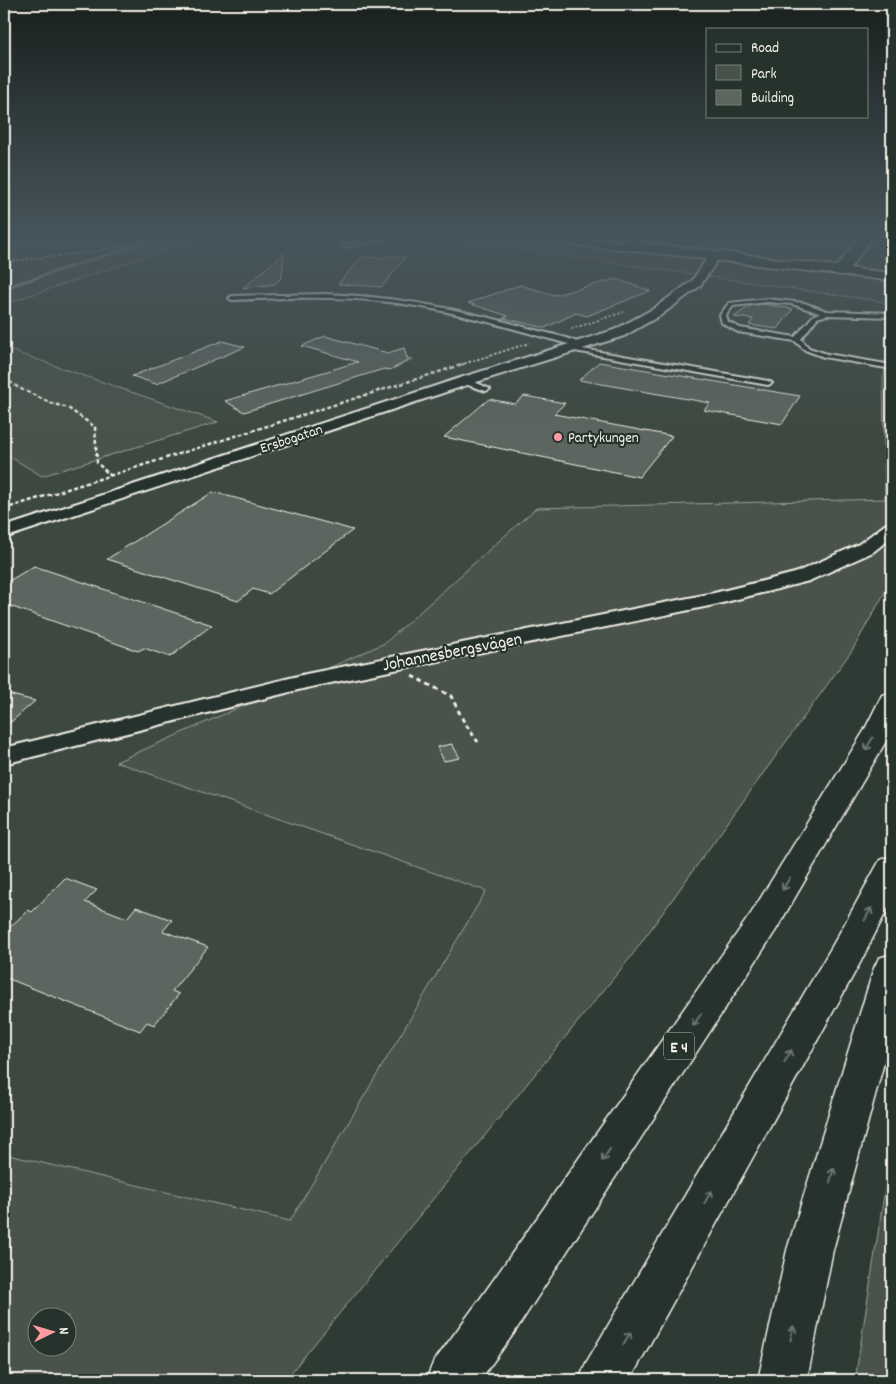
<svg xmlns="http://www.w3.org/2000/svg" width="896" height="1384" viewBox="0 0 896 1384" font-family="Dekko,sans-serif">
  <rect width="100%" height="100%" fill="#2e3b34"/>
  <filter id="ink" filterUnits="userSpaceOnUse"><feTurbulence type="fractalNoise" baseFrequency=".02" numOctaves="2"/><feDisplacementMap in="SourceGraphic" scale="10" xChannelSelector="R" yChannelSelector="G"/><feConvolveMatrix kernelMatrix="1 2 1 2 8 2 1 2 1" color-interpolation-filters="sRGB"/></filter>
  <g filter="url(#ink)">
    <!-- built -->
    <path fill="#3c4841" d="M196 240H455L892 303V341L883 379 886 499 536 508 385 643 117 762 486 891 290 1221 4 1154V453L42 476 217 422 4 348V304Z"/>
    <!-- green -->
    <path fill="#48524c" stroke="#9ea29a" fill-rule="evenodd" d="M4 238H892V303L455 240H196L4 304Z
      M892 341V580L853 649 630 958 285 1380H4V1154L290 1221 486 891 116 762 385 643 536 508 885 499 883 379ZM38 1316H68V1346H38Z
      M4 348 218 422 42 476 4 453Z
      M892 1144V1380H855Z"/>
    <g fill="none" stroke-linecap="round" stroke-linejoin="round">
      <!-- stream -->
      <path stroke="#a4a8a0" stroke-width="3" d="M4 288 160 238"/>
    </g>
    <!-- building -->
    <path fill="#5c655e" stroke="#f4f1e8" d="M284 253 282 277 275 284 243 288Z
      M386 256 406 257 382 287 338 284 362 257 384 258Z
      M616 279 650 291 587 316 576 313 545 328 503 318 508 316 468 303 520 285 555 295Z
      M763 304 793 309 778 329 749 325 753 319 734 317 750 306Z
      M325 336 388 353 404 348 407 358 412 359 390 370 384 369 244 412 225 401 358 362 302 346Z
      M222 341 245 347 156 384 132 376Z
      M599 362 800 396 782 424 704 410 710 403 579 380Z
      M524 396 565 403 554 414 672 436 639 477 444 437 489 399 515 404Z
      M213 492 353 530 269 594 253 589 238 601 107 559Z
      M34 566 212 625 170 657 144 648 138 651 4 604V584Z
      M4 693 35 701 4 728Z
      M452 744 460 758 444 761 437 747Z
      M65 878 97 890 85 902 127 918 136 907 172 920 163 931 208 947 172 991 179 994 154 1025 147 1022 140 1031 4 977V933L28 910 32 912Z"/>
    <g fill="none" stroke-linecap="round" stroke-linejoin="round">
      <defs>
        <path id="lane" d="M374 238H385L347 247 344 245Z
          M324 294C396 296 466 310 535 330 550 334 570 337 582 345L579 347C513 329 448 308 380 301 331 296 281 298 232 300L229 298 232 296Z
          M767 299 804 303 827 311 892 313V317L827 315 817 318 801 339 809 348 827 354 892 365V369L824 357 805 350 795 341 738 332 722 323 720 315 729 303ZM767 302 792 304 820 313 813 316 795 337 740 328 728 322 726 315 733 306Z
          M571 347 768 381 772 383 768 385 569 350 568 349Z
          M462 379H468L490 389 486 391 462 383Z"/>
        <path id="street" d="M630 238H641L633 248H625L624 246Z
          M714 253 720 256 700 286 661 315 624 336 470 384 4 538V527L460 378 614 330 653 309 692 281 710 254Z
          M892 523V537L873 552 809 581 714 605 306 688 4 764V748L306 674 714 593 795 573 859 544 886 524Z"/>
        <path id="secondary" d="M534 238C636 238 736 254 837 266L858 238H872L850 268 892 273V281L629 250 541 242Z"/>
        <path id="highway" d="M892 693V731L776 930 514 1333 480 1380H426L433 1363 480 1299 752 912 864 731 882 695Z
          M892 856V900L860 963 630 1380H579L586 1363 834 943 880 860Z
          M892 954V1033L833 1250 807 1380H758L787 1250 874 968 879 958Z"/>
      </defs>
      <!-- lane casing -->
      <use href="#lane" stroke="#f4f1e8" stroke-width="4"/>
      <!-- street casing -->
      <use href="#street" stroke="#f4f1e8" stroke-width="4"/>
      <!-- secondary casing -->
      <use href="#secondary" stroke="#f4f1e8" stroke-width="3"/>
      <!-- highway casing -->
      <use href="#highway" stroke="#f4f1e8" stroke-width="3"/>
      <!-- path-far2 -->
      <path stroke="#f4f1e8" stroke-width="2" stroke-dasharray="2.5 2" stroke-linecap="butt" d="M4 262 99 251 155 238
        M571 329 624 312
        M460 365 529 343"/>
      <!-- path-far1 -->
      <path stroke="#f4f1e8" stroke-width="2.5" stroke-dasharray="4 2.5" stroke-linecap="butt" d="M4 378 19 388 51 403 68 408 95 427 97 463 110 475
        M4 509 464 364"/>
      <!-- path -->
      <path stroke="#f4f1e8" stroke-width="3" stroke-dasharray="4.5 4" stroke-linecap="butt" d="M412 676 451 696 464 722 478 742"/>
      <!-- lane -->
      <use href="#lane" fill="#26332d" fill-rule="evenodd"/>
      <!-- street -->
      <use href="#street" fill="#26332d" fill-rule="evenodd"/>
      <!-- secondary -->
      <use href="#secondary" fill="#26332d" fill-rule="evenodd"/>
      <!-- highway -->
      <use href="#highway" fill="#26332d" fill-rule="evenodd"/>
    </g>
    <!-- one-way arrows -->
    <defs><path id="oneway-shaft" d="M-6 0H5M1.5-3L5.5 0L1.5 3" fill="none" stroke-width="1.6" stroke-linecap="round" stroke-linejoin="round" transform="scale(1.25)"/></defs>
    <g stroke="#6e766e">
      <use href="#oneway-shaft" transform="translate(869 744) rotate(121)"/>
      <use href="#oneway-shaft" transform="translate(786 884) rotate(121)"/>
      <use href="#oneway-shaft" transform="translate(868 914) rotate(-62)"/>
      <use href="#oneway-shaft" transform="translate(697 1020) rotate(124)"/>
      <use href="#oneway-shaft" transform="translate(788 1056) rotate(-60)"/>
      <use href="#oneway-shaft" transform="translate(606 1155) rotate(124)"/>
      <use href="#oneway-shaft" transform="translate(832 1175) rotate(-74)"/>
      <use href="#oneway-shaft" transform="translate(708 1197) rotate(-60)"/>
      <use href="#oneway-shaft" transform="translate(792 1333) rotate(-78)"/>
      <use href="#oneway-shaft" transform="translate(627 1338) rotate(-60)"/>
    </g>
  </g>
  <!-- sky -->
  <linearGradient id="sky" x2="0" y2="1"><stop stop-color="#19201d"/><stop offset="0.55" stop-color="#46555c"/><stop offset="1" stop-color="#46555c" stop-opacity="0"/></linearGradient>
  <rect width="896" height="432" fill="url(#sky)"/>
  <!-- markers -->
  <circle fill="#ff9aa2" stroke="#26332d" stroke-width="2" cx="558" cy="437" r="5"/>
  <g text-anchor="middle" stroke-width="4.5" stroke-linejoin="round" paint-order="stroke">
    <!-- far-poi labels -->
    <g font-size="15" fill="#f4f1e8" stroke="#26332d" text-anchor="start">
      <text x="568" y="442">Partykungen</text>
    </g>
    <!-- far-street labels -->
    <g font-size="15" fill="#f4f1e8" stroke="#26332d">
      <text transform="translate(291 438) rotate(-18)" y="5">Ersbogatan</text>
    </g>
    <!-- shield labels -->
    <rect fill="#26332d" stroke="#b6b8b0" stroke-width="1" x="664" y="1032.5" width="30" height="27" rx="4"/>
    <g font-size="16" font-weight="bold" fill="#f4f1e8">
      <text x="679" y="1052">E 4</text>
    </g>
    <!-- street labels -->
    <g font-size="18" fill="#f4f1e8" stroke="#26332d">
      <text transform="translate(452 651) rotate(-11)" y="6">Johannesbergsvägen</text>
    </g>
  </g>
  <!-- margin -->
  <rect width="896" height="1384" fill="none" stroke="#26332d" stroke-width="20"/>
  <rect x="10" y="10" width="876" height="1364" fill="none" stroke="#f4f1e8" stroke-width="2" filter="url(#ink)"/>
  <!-- legend -->
  <rect x="706" y="28" width="162" height="90" fill="#26332d" stroke="#787f78"/>
  <rect x="716" y="44" width="25" height="8" fill="#26332d" stroke="#787f78"/>
  <text x="751" y="52" font-size="15" fill="#f4f1e8">Road</text>
  <rect x="716" y="65" width="25" height="15" fill="#48524c" stroke="#787f78"/>
  <text x="751" y="78" font-size="15" fill="#f4f1e8">Park</text>
  <rect x="716" y="90" width="25" height="15" fill="#5c655e" stroke="#787f78"/>
  <text x="751" y="102" font-size="15" fill="#f4f1e8">Building</text>
  <!-- north arrow -->
  <g transform="translate(52 1332) rotate(85)"><circle r="24" fill="#26332d" stroke="#787f78"/>
  <path d="M0-4L9 19L0 12L-9 19Z" fill="#ff9aa2"/>
  <text y="-8" font-size="14" font-weight="bold" text-anchor="middle" fill="#f4f1e8">N</text>
  </g>
</svg>
